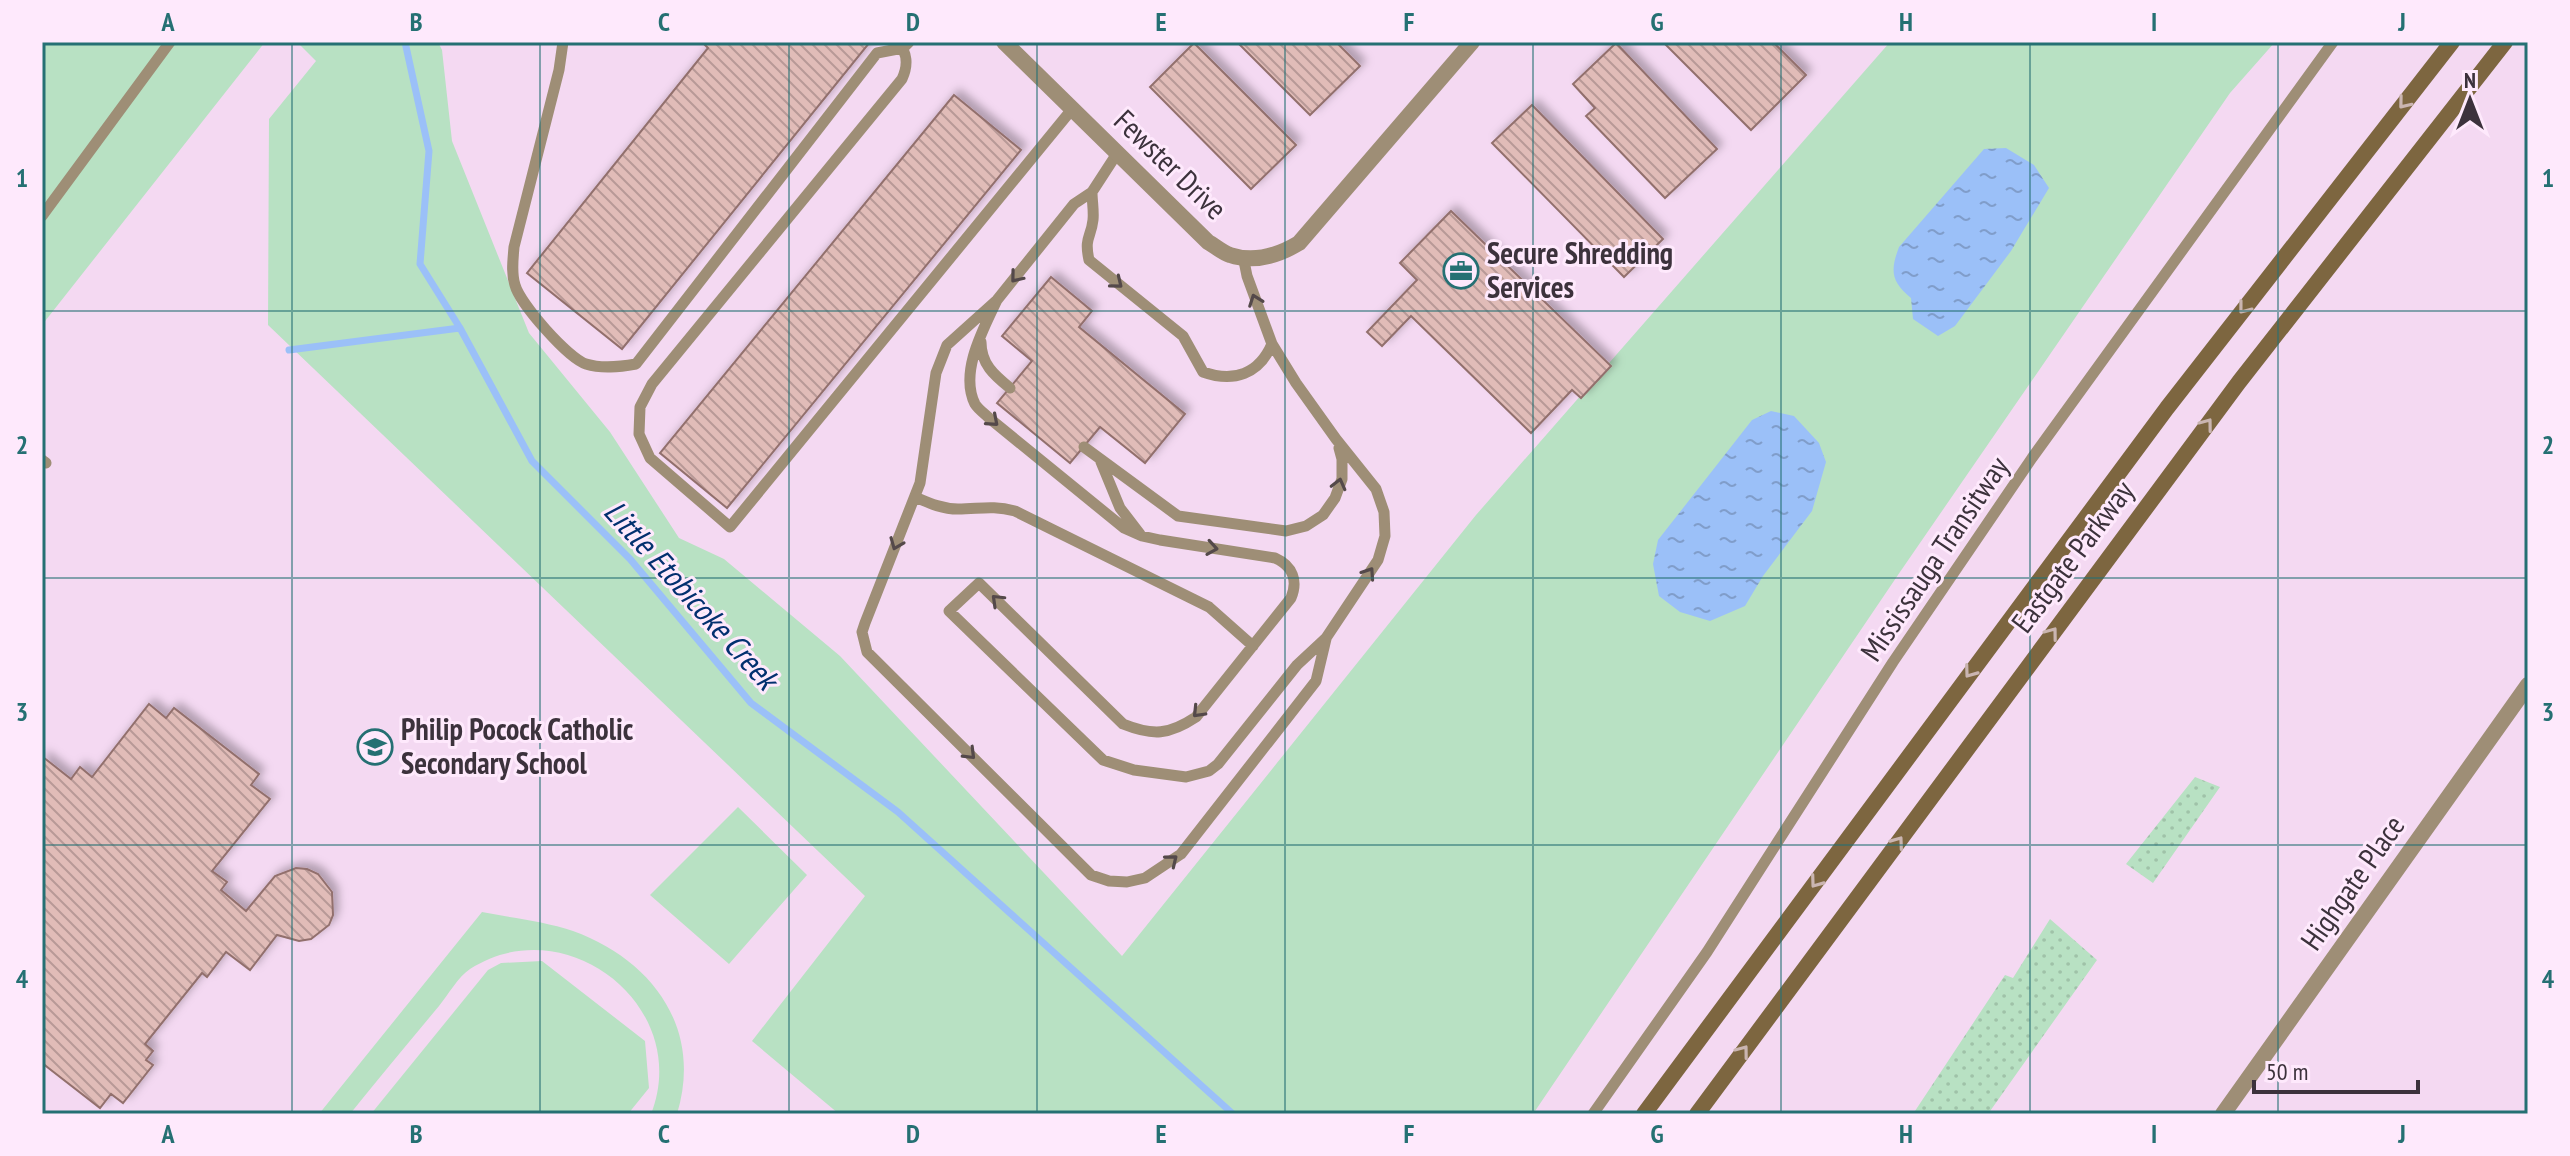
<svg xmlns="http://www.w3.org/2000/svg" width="2570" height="1156" viewBox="0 0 2570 1156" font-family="'PT Sans Narrow',sans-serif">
  <defs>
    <pattern id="garden-dots" width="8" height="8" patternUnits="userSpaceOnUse" patternTransform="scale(2)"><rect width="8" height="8" fill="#b8e1c3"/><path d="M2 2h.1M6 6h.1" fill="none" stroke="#9fc2a8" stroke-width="1.8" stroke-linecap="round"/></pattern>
    <pattern id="water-ripples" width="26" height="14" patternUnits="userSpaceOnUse" patternTransform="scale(2)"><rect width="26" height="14" fill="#9bc0f8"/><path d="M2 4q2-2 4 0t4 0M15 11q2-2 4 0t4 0" fill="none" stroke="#809dca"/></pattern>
    <pattern id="building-back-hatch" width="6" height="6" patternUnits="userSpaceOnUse" patternTransform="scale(2)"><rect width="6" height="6" fill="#e1bcb8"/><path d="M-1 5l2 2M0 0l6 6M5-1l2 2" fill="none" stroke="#b89997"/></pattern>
    <filter id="shadow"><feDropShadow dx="5.5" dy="-5.5" stdDeviation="4" flood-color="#0004"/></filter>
  </defs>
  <rect width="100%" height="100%" fill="#f4d9f2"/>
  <!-- green -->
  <path fill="#b8e1c3" d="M42 42H265L42 325Z
    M297 42H438L442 50 452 141 529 333 610 432 679 538 724 559 840 656 1122 956 1476 515 1890 42H2275L2230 93 1900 572 1533 1114H839L752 1041 865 896 268 325 269 119 316 61Z
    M738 807 807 875 729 964 650 895Z
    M482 912C512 918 544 921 573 931 653 960 703 1029 677 1114H651C693 1007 566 907 470 969 458 977 448 995 439 1006 409 1042 379 1078 350 1114H319Z
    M542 961 645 1041 649 1088 628 1114H371L488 970 501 963Z"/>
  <!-- garden -->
  <path fill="url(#garden-dots)" d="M2195 777 2220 787 2153 883 2126 864Z
    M2050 919 2097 960 1988 1114H1913L2005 975 2013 978Z"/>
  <!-- water -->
  <path fill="url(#water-ripples)" d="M2006 148 2034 165 2049 188 2011 251 1955 326 1938 336 1913 319 1911 298C1891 281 1890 271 1899 247L1984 149Z
    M1771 411 1794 416 1819 443 1826 462 1812 511 1763 576 1745 606 1710 621 1680 612 1659 596 1653 564 1658 540 1752 420Z"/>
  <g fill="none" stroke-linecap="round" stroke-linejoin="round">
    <!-- stream -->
    <path stroke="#9bc0f8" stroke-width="7" d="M405 42 429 151 420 264 460 328 532 461 630 559 751 703 898 812 1233 1114
      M289 350 460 328"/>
  </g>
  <!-- building -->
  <path fill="url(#building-back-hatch)" stroke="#92706d" stroke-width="2" filter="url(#shadow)" d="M702 42H870L622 349 527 273 708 48Z
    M1237 42H1336L1360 66 1310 115Z
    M1663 42H1773L1806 75 1751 130Z
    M1194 43 1296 145 1251 189 1150 87Z
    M1616 43 1717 149 1665 198 1586 116 1595 108 1573 84Z
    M954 95 1021 150 727 508 660 453Z
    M1532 105 1663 239 1624 277 1492 143Z
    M1451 211 1611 366 1581 398 1572 390 1531 433 1411 316 1382 346 1367 332 1417 280 1400 263Z
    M1051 277 1092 311 1079 327 1185 414 1145 463 1100 427 1070 463 997 403 1032 361 1002 336Z
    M149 704 166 718 174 708 259 774 251 785 270 799 212 871 227 882 221 890 246 911 275 876 296 868 307 869 318 874 332 892 333 915 329 925 311 939 299 941 277 935 250 970 226 952 207 977 202 973 145 1044 153 1051 146 1060 153 1065 123 1103 111 1094 100 1108 42 1063V759L43 757 71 779 80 767 92 777Z"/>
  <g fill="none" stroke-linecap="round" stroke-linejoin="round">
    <!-- service -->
    <path stroke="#9e8e76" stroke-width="11" d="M563 42 559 70 514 247C513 260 511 273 515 285 520 304 568 358 586 364 602 369 619 367 636 364L877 53 903 48 909 42
      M897 42C908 52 908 66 902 79L652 384 640 407 639 434 650 458 730 527 1073 108
      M1118 152 1092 192 1074 204 997 300 947 345 936 373 920 483 865 623 862 632 867 652 1091 875 1109 881 1127 882 1145 878 1181 854 1316 681 1326 639
      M1092 192C1092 201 1094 211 1093 220 1091 238 1084 237 1089 260L1183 336 1203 372C1234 383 1259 374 1272 344
      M42 216 170 42
      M997 300C984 328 959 372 975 404 978 409 985 414 989 418L1124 528 1142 536 1160 540 1275 558C1293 566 1298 581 1291 598L1196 717C1169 735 1153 736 1123 724L979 583 949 611 1103 760 1134 770 1186 777 1209 771 1218 764 1297 665 1326 638 1378 560 1385 536 1384 512 1376 489 1336 439 1296 383 1272 344 1247 276 1243 256
      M981 342C981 364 994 375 1010 388
      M1084 447 1178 516 1286 531 1306 526 1323 515 1335 498 1342 479V459L1339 448
      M42 460 46 463
      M1101 462 1120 508 1140 534
      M915 497C929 503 942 509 958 509 980 509 992 505 1015 511L1209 607 1253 646
      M1593 1114 1707 952 1893 662 2032 458 2333 42"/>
    <!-- minor -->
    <path stroke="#9e8e76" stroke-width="16" d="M1004 42 1208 242C1215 246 1223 253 1230 255 1254 263 1279 255 1299 243L1472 42
      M2223 1114 2528 685"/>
    <!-- secondary -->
    <path stroke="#7d6640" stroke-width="16" d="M1644 1114 2167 408 2452 42
      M1697 1114 2239 382 2505 42"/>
  </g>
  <!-- one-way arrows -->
  <defs><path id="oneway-chevron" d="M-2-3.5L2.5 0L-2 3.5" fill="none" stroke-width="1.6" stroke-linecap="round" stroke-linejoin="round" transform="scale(2)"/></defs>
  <g stroke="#cab5b1">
    <use href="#oneway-chevron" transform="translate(2404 103) rotate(129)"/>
    <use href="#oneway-chevron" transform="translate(2244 308) rotate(128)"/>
    <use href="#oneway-chevron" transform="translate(2207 424) rotate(-53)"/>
    <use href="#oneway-chevron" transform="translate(2052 633) rotate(-53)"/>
    <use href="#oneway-chevron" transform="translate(1970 672) rotate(126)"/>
    <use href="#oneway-chevron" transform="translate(1898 842) rotate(-54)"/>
    <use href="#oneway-chevron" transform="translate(1816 882) rotate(126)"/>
    <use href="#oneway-chevron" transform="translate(1743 1051) rotate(-53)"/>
  </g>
  <g stroke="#54494a">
    <use href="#oneway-chevron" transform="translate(1016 277) rotate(129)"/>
    <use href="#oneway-chevron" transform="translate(1117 283) rotate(39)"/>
    <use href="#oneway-chevron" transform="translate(1255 300) rotate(-110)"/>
    <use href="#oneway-chevron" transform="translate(993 421) rotate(41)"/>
    <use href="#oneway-chevron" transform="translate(1339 484) rotate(-76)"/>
    <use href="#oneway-chevron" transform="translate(896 544) rotate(112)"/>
    <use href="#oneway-chevron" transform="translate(1212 548) rotate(9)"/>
    <use href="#oneway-chevron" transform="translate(1369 573) rotate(-56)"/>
    <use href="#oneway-chevron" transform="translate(997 600) rotate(-136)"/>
    <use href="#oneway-chevron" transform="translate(1198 712) rotate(134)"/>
    <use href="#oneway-chevron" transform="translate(970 754) rotate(45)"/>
    <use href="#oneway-chevron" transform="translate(1172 860) rotate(-39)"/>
  </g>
  <!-- grid -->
  <path fill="none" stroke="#257073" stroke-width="2" stroke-opacity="0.55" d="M292 42V1114M540 42V1114M789 42V1114M1037 42V1114M1285 42V1114M1533 42V1114M1781 42V1114M2030 42V1114M2278 42V1114M42 311H2528M42 578H2528M42 845H2528"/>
  <!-- icons -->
  <defs>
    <symbol id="office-ring" viewBox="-11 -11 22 22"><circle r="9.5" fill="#fee9fc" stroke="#257073" stroke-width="1.5"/><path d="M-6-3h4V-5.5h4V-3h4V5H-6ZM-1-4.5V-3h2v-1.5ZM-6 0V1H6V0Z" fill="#257073"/></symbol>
    <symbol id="school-ring" viewBox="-11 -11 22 22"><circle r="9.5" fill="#fee9fc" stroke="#257073" stroke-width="1.5"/><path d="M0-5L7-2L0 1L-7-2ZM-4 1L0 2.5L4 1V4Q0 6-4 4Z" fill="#257073"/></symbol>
  </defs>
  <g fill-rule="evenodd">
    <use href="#office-ring" x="1441" y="251" width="40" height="40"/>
    <use href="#school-ring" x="355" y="727" width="40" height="40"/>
  </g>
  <g text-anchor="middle" stroke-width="6" stroke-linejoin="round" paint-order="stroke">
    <!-- street labels -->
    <g font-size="30" fill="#3c323c" stroke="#fee9fc">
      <text transform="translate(1170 165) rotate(44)" y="10">Fewster Drive</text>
      <text transform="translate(2073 557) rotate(-53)" y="10">Eastgate Parkway</text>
      <text transform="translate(1935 559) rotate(-56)" y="10">Mississauga Transitway</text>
      <text transform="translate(2353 883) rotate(-55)" y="10">Highgate Place</text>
    </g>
    <!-- poi labels -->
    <g font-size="30" font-weight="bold" fill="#3c323c" stroke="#fee9fc" text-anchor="start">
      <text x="1487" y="264">Secure Shredding<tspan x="1487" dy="34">Services</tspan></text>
      <text x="401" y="740">Philip Pocock Catholic<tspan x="401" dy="34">Secondary School</tspan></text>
    </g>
    <!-- water labels -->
    <g font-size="32" font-style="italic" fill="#02306f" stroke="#fee9fc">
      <text transform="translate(691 595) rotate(48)" y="11">Little Etobicoke Creek</text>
    </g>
  </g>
  <!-- border -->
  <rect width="2570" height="1156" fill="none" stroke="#fee9fc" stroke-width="88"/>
  <!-- north arrow -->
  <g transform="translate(2470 100)" stroke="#fee9fc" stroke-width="6" paint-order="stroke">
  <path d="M0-6L14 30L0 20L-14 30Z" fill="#3c323c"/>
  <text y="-12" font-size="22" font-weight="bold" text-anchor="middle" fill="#3c323c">N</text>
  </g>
  <!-- scale -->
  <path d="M2254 1080v12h164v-12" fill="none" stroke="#3c323c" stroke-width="4"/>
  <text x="2266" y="1080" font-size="24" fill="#3c323c" stroke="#fee9fc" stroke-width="6" paint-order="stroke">50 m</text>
  <rect x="44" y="44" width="2482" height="1068" fill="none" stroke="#257073" stroke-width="3"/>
  <g font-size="26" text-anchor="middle" font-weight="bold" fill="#257073">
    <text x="168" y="31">A</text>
    <text x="416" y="31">B</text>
    <text x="664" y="31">C</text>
    <text x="913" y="31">D</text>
    <text x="1161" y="31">E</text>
    <text x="1409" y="31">F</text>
    <text x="1657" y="31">G</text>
    <text x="1906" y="31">H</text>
    <text x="2154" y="31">I</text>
    <text x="2402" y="31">J</text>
    <text x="22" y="187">1</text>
    <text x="2548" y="187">1</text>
    <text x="22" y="454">2</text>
    <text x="2548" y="454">2</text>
    <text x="22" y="721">3</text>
    <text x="2548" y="721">3</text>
    <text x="22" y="988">4</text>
    <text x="2548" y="988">4</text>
    <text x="168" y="1143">A</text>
    <text x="416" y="1143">B</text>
    <text x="664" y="1143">C</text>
    <text x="913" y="1143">D</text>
    <text x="1161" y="1143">E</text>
    <text x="1409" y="1143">F</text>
    <text x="1657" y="1143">G</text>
    <text x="1906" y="1143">H</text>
    <text x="2154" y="1143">I</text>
    <text x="2402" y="1143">J</text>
  </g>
</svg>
